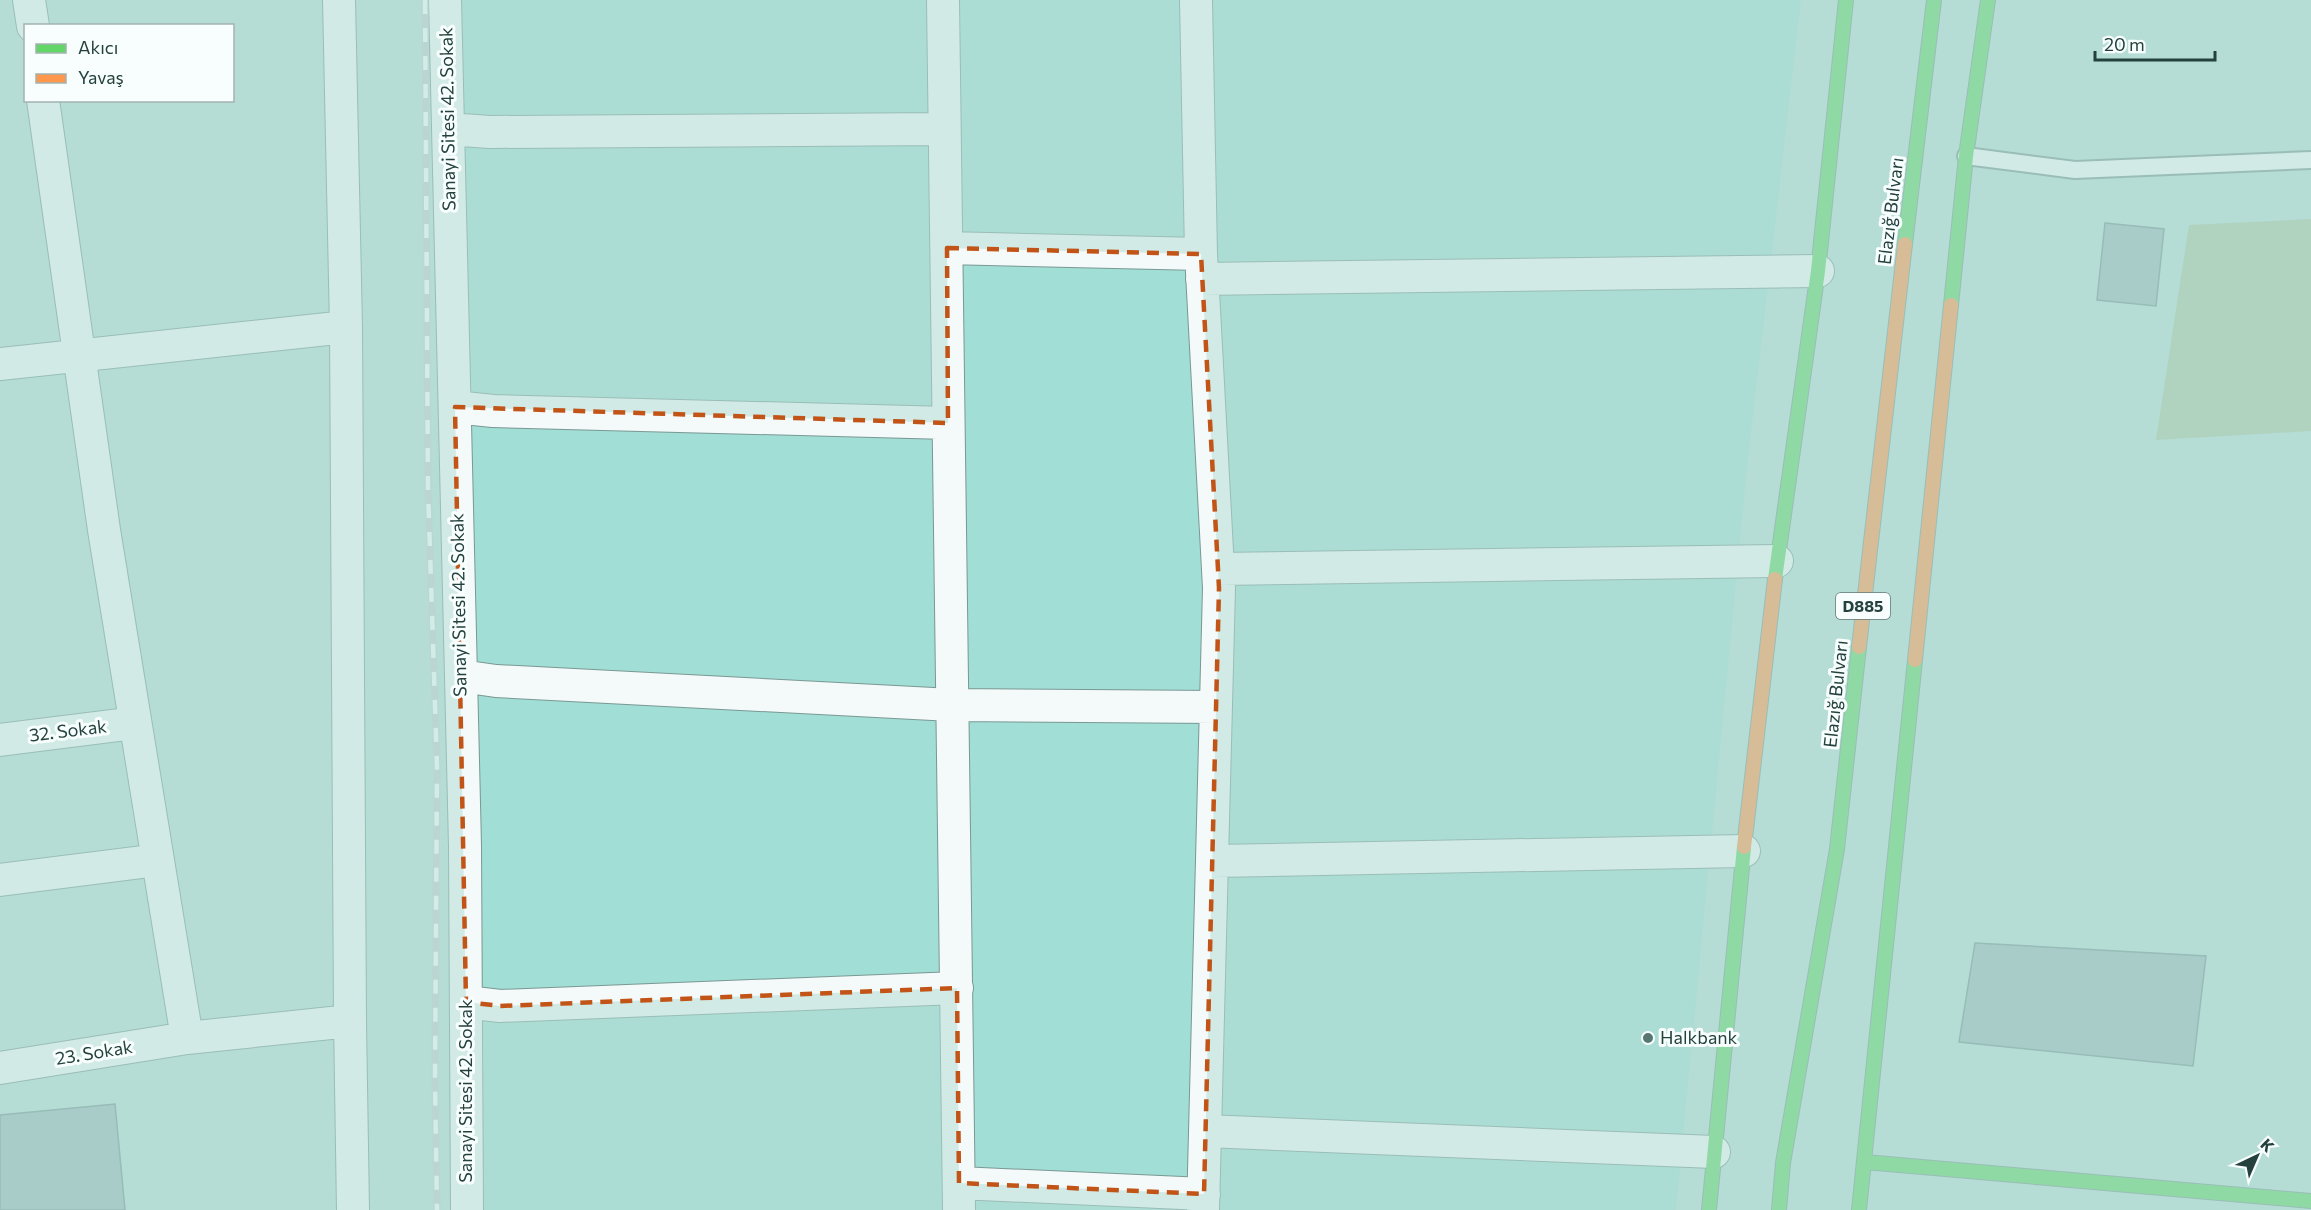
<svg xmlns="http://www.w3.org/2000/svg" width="2311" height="1210" viewBox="0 0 2311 1210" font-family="Commissioner,sans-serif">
  <rect width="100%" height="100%" fill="#b5dcd6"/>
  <!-- built -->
  <path fill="#a1ded5" d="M462 0H1801L1747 468 1676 1210H484L476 889Z"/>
  <!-- green -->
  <path fill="#abc7a6" d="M2311 219V431L2156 440 2189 225Z"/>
  <!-- building -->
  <path fill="#9ab9b7" stroke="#759492" stroke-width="1.5" d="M2105 223 2164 229 2156 306 2097 300Z
    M1975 943 2206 956 2193 1066 1959 1042Z
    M115 1104 125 1210H0V1115Z"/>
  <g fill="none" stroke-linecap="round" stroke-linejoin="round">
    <defs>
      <path id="lane" d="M1966 156 2075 170 2311 160"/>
      <path id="street" d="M29 0 33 26
        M339 0 346 327 350 1021 353 1210
        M445 0 465 846 467 1210
        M943 0 959 1210
        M1196 0 1201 254 1219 588 1203 1210
        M43 100 104 530 187 1038
        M448 129 490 132 944 129
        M947 248 1201 254
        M1202 279 1818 271
        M0 364 346 327
        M455 407 493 411 948 423
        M1218 569 1777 561
        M461 676 496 681 952 705 1216 707
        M0 740 135 723
        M1213 861 1744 851
        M0 880 158 860
        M466 1002 500 1006 957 988
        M0 1068 187 1038 350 1021
        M1206 1131 1714 1152
        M959 1183 1204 1194"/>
      <path id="fast" d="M1905 244 1934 0
        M1951 305 1966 156 1988 0
        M1775 579 1818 271 1846 0
        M1865 1162 2311 1201
        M1709 1210 1744 847
        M1779 1210 1783 1163 1837 849 1859 647
        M1859 1210 1915 660"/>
      <path id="slow" d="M1859 647 1905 244
        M1915 660 1951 305
        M1744 847 1775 579"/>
    </defs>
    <!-- lane casing -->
    <use href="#lane" stroke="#7a9894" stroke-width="20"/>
    <!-- street casing -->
    <use href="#street" stroke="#7a9894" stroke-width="34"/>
    <!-- fast casing -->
    <use href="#fast" stroke="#7a9894" stroke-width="16"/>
    <!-- slow casing -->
    <use href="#slow" stroke="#7a9894" stroke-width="16"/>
    <!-- lane -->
    <use href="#lane" stroke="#f4faf9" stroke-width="16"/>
    <!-- street -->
    <use href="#street" stroke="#f4faf9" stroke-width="32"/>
    <!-- fast -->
    <use href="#fast" stroke="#63d668" stroke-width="14"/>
    <!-- slow -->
    <use href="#slow" stroke="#ff974d" stroke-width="14"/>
    <defs>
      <path id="rail" d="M425 0 428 489 437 767 435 1080 437 1210"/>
    </defs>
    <!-- rail casing -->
    <use href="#rail" stroke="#c3cfce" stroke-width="7"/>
    <!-- rail -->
    <use href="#rail" stroke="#f7fefd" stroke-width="4.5" stroke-dasharray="14" stroke-linecap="butt"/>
  </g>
  <!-- marked area -->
  <path d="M0 0H2311V1210H0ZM947 248 1201 254 1219 588 1204 1194 959 1183 957 988 500 1006 466 1002 455 407 948 423Z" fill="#b5dcd6" fill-opacity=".55" fill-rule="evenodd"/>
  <path fill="none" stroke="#c15416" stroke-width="4.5" stroke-dasharray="12 8" stroke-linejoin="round" d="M947 248 1201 254 1219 588 1204 1194 959 1183 957 988 500 1006 466 1002 455 407 948 423Z"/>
  <!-- markers -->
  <circle fill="#577773" stroke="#f7fefd" stroke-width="2" cx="1648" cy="1038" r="6"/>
  <g text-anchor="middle" stroke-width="6" stroke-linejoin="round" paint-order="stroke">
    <!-- shield labels -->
    <rect fill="#f7fefd" stroke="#637a77" stroke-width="1.5" x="1836" y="593" width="54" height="26" rx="4.5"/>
    <g font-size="16" font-weight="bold" fill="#24413d">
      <text x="1863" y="612">D885</text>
    </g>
    <!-- street labels -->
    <g font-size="18" fill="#24413d" stroke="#f7fefd">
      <text transform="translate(448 119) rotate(-91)" y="6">Sanayi Sitesi 42. Sokak</text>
      <text transform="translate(1891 211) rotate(-83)" y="6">Elazığ Bulvarı</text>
      <text transform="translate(459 605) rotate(-91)" y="6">Sanayi Sitesi 42. Sokak</text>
      <text transform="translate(1836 694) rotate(-84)" y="6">Elazığ Bulvarı</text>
      <text transform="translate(68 731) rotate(-7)" y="6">32. Sokak</text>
      <text transform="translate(94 1053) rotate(-9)" y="6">23. Sokak</text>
      <text transform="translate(466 1091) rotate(-90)" y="6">Sanayi Sitesi 42. Sokak</text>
    </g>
    <!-- poi labels -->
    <g font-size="18" fill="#24413d" stroke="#f7fefd" text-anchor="start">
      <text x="1660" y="1044">Halkbank</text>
    </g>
  </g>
  <!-- legend -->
  <rect x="24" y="24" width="210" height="78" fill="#f7fefd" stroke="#a3b2b0" stroke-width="1.5"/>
  <rect x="36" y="44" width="30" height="9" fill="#63d668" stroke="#a3b2b0" stroke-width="1.5"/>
  <text x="78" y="54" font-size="18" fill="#24413d">Akıcı</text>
  <rect x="36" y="74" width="30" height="9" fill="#ff974d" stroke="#a3b2b0" stroke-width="1.5"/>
  <text x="78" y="84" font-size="18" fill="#24413d">Yavaş</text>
  <!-- north arrow -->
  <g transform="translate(2257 1156) rotate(44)" stroke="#f7fefd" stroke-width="4.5" paint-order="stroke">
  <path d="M0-4.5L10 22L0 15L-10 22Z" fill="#24413d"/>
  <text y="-9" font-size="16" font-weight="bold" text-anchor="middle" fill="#24413d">K</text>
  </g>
  <!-- scale -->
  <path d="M2095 51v9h120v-9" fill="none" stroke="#24413d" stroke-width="3"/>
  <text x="2104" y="51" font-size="18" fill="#24413d" stroke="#f7fefd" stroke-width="4.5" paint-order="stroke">20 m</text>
</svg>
